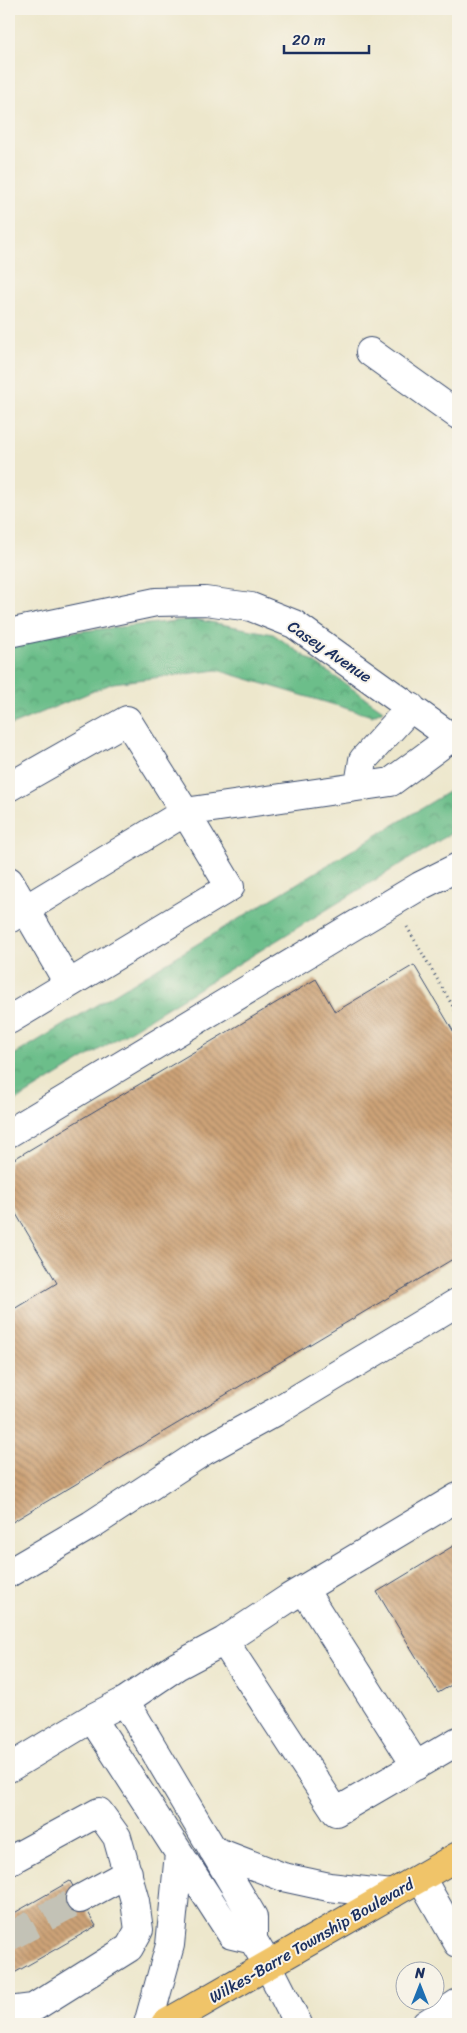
<svg xmlns="http://www.w3.org/2000/svg" width="467" height="2033" viewBox="0 0 467 2033" font-family="Sriracha,sans-serif">
  <defs>
    <pattern id="forest-crowns" width="20" height="18" patternUnits="userSpaceOnUse" patternTransform="scale(1.25)"><rect width="20" height="18" fill="#6cbe8a"/><path d="M2 6a3 3 0 1 1 6 0M12 15a3 3 0 1 1 6 0" fill="none" stroke="#589b74"/></pattern>
    <pattern id="building-back-hatch" width="6" height="6" patternUnits="userSpaceOnUse" patternTransform="scale(1.25)"><rect width="6" height="6" fill="#cda377"/><path d="M-1 5l2 2M0 0l6 6M5-1l2 2" fill="none" stroke="#a68565"/></pattern>
  </defs>
  <rect width="100%" height="100%" fill="#f7f3e8"/>
  <filter id="ink" filterUnits="userSpaceOnUse"><feTurbulence type="fractalNoise" baseFrequency=".02" numOctaves="2"/><feDisplacementMap in="SourceGraphic" scale="10" xChannelSelector="R" yChannelSelector="G"/><feConvolveMatrix kernelMatrix="1 2 1 2 8 2 1 2 1" color-interpolation-filters="sRGB"/></filter>
  <filter id="wash" filterUnits="userSpaceOnUse"><feTurbulence type="fractalNoise" baseFrequency=".0096" numOctaves="4" result="noise"/><feDisplacementMap in="SourceGraphic" scale="20" xChannelSelector="R" yChannelSelector="G"/><feGaussianBlur stdDeviation="1.12" result="paint"/><feColorMatrix in="noise" values="0 0 0 0 0 0 0 0 0 0 0 0 0 0 0 0 0 1.4 0 .05"/><feComposite in="paint" operator="in"/></filter>
  <g filter="url(#wash)">
    <rect width="100%" height="100%" fill="#ede7cc"/>
    <!-- forest -->
    <path fill="url(#forest-crowns)" stroke="#447674" d="M194 619 273 634 383 710 372 716 217 670 113 683 9 726V639Z
      M458 786V829L9 1105V1058Z"/>
    <g id="blocks">
      <!-- building -->
      <path fill="url(#building-back-hatch)" d="M414 965 458 1039V1256L9 1524V1312L57 1283 9 1202V1162L316 979 335 1012Z
        M458 1543V1681L438 1693 377 1592Z
        M70 1881 96 1926 9 1976V1916Z"/>
    </g>
  </g>
  <g filter="url(#ink)">
    <use href="#blocks" fill-opacity="0" stroke="#3a4b6e" stroke-width="1"/>
    <g fill="none" stroke-linecap="round" stroke-linejoin="round">
      <!-- minor-tunnel -->
      <path stroke="#c3c2b6" stroke-width="28" stroke-dasharray="28 14" stroke-linecap="butt" d="M9 1937 80 1899"/>
      <defs>
        <path id="minor" d="M370 352 458 415
          M9 633 156 602 205 601 251 607 294 624 458 742
          M359 785 363 760 411 707
          M9 787 127 720 185 812 230 887 9 1020
          M9 881 68 983
          M9 919 185 812 391 782 452 737
          M9 1133 420 886 458 867
          M9 1573 91 1525 204 1451 275 1412 458 1302
          M304 1590 416 1766
          M224 1641 336 1812 458 1741
          M125 1701 253 1917V1940L268 1965 298 2024
          M92 1718 232 1935 253 1940
          M9 1768 92 1718 125 1701 177 1666 224 1641 289 1598 458 1497
          M213 1850 283 1877 329 1887 392 1894
          M9 1861 99 1812 117 1837 135 1901 139 1930 129 1948 33 2008 9 2011
          M421 1878 458 1943
          M80 1899 128 1873
          M148 2024 170 1945 179 1853
          M426 2024 458 2003"/>
        <path id="major" d="M165 2024 458 1856"/>
      </defs>
      <!-- minor casing -->
      <use href="#minor" stroke="#3a4b6e" stroke-width="30"/>
      <!-- major casing -->
      <use href="#major" stroke="#3a4b6e" stroke-width="30"/>
      <!-- path -->
      <path stroke="#3a4b6e" stroke-width="3" stroke-dasharray="1 4" stroke-linecap="butt" d="M407 927 458 1015"/>
      <!-- minor -->
      <use href="#minor" stroke="#fff" stroke-width="28"/>
      <!-- major -->
      <use href="#major" stroke="#f0c469" stroke-width="28"/>
    </g>
  </g>
  <g text-anchor="middle" stroke-width="4" stroke-linejoin="round" paint-order="stroke">
    <!-- street labels -->
    <g font-size="16" fill="#1b2f5e" stroke="#f7f3e8">
      <text transform="translate(330 651) rotate(34)" y="6">Casey Avenue</text>
      <text transform="translate(311 1940) rotate(-30)" y="6">Wilkes-Barre Township Boulevard</text>
    </g>
  </g>
  <!-- margin -->
  <rect width="467" height="2033" fill="none" stroke="#f7f3e8" stroke-width="30"/>
  <!-- north arrow -->
  <g transform="translate(420 1986)"><circle r="24" fill="#f7f3e8" stroke="#9fa5b1"/>
  <path d="M0-4L9 19L0 12L-9 19Z" fill="#1f6fb2"/>
  <text y="-8" font-size="14" font-weight="bold" text-anchor="middle" fill="#1b2f5e">N</text>
  </g>
  <!-- scale -->
  <path d="M284 45v8h85v-8" fill="none" stroke="#1b2f5e" stroke-width="2.5"/>
  <text x="292" y="45" font-size="15" fill="#1b2f5e" stroke="#f7f3e8" stroke-width="4" paint-order="stroke">20 m</text>
</svg>
